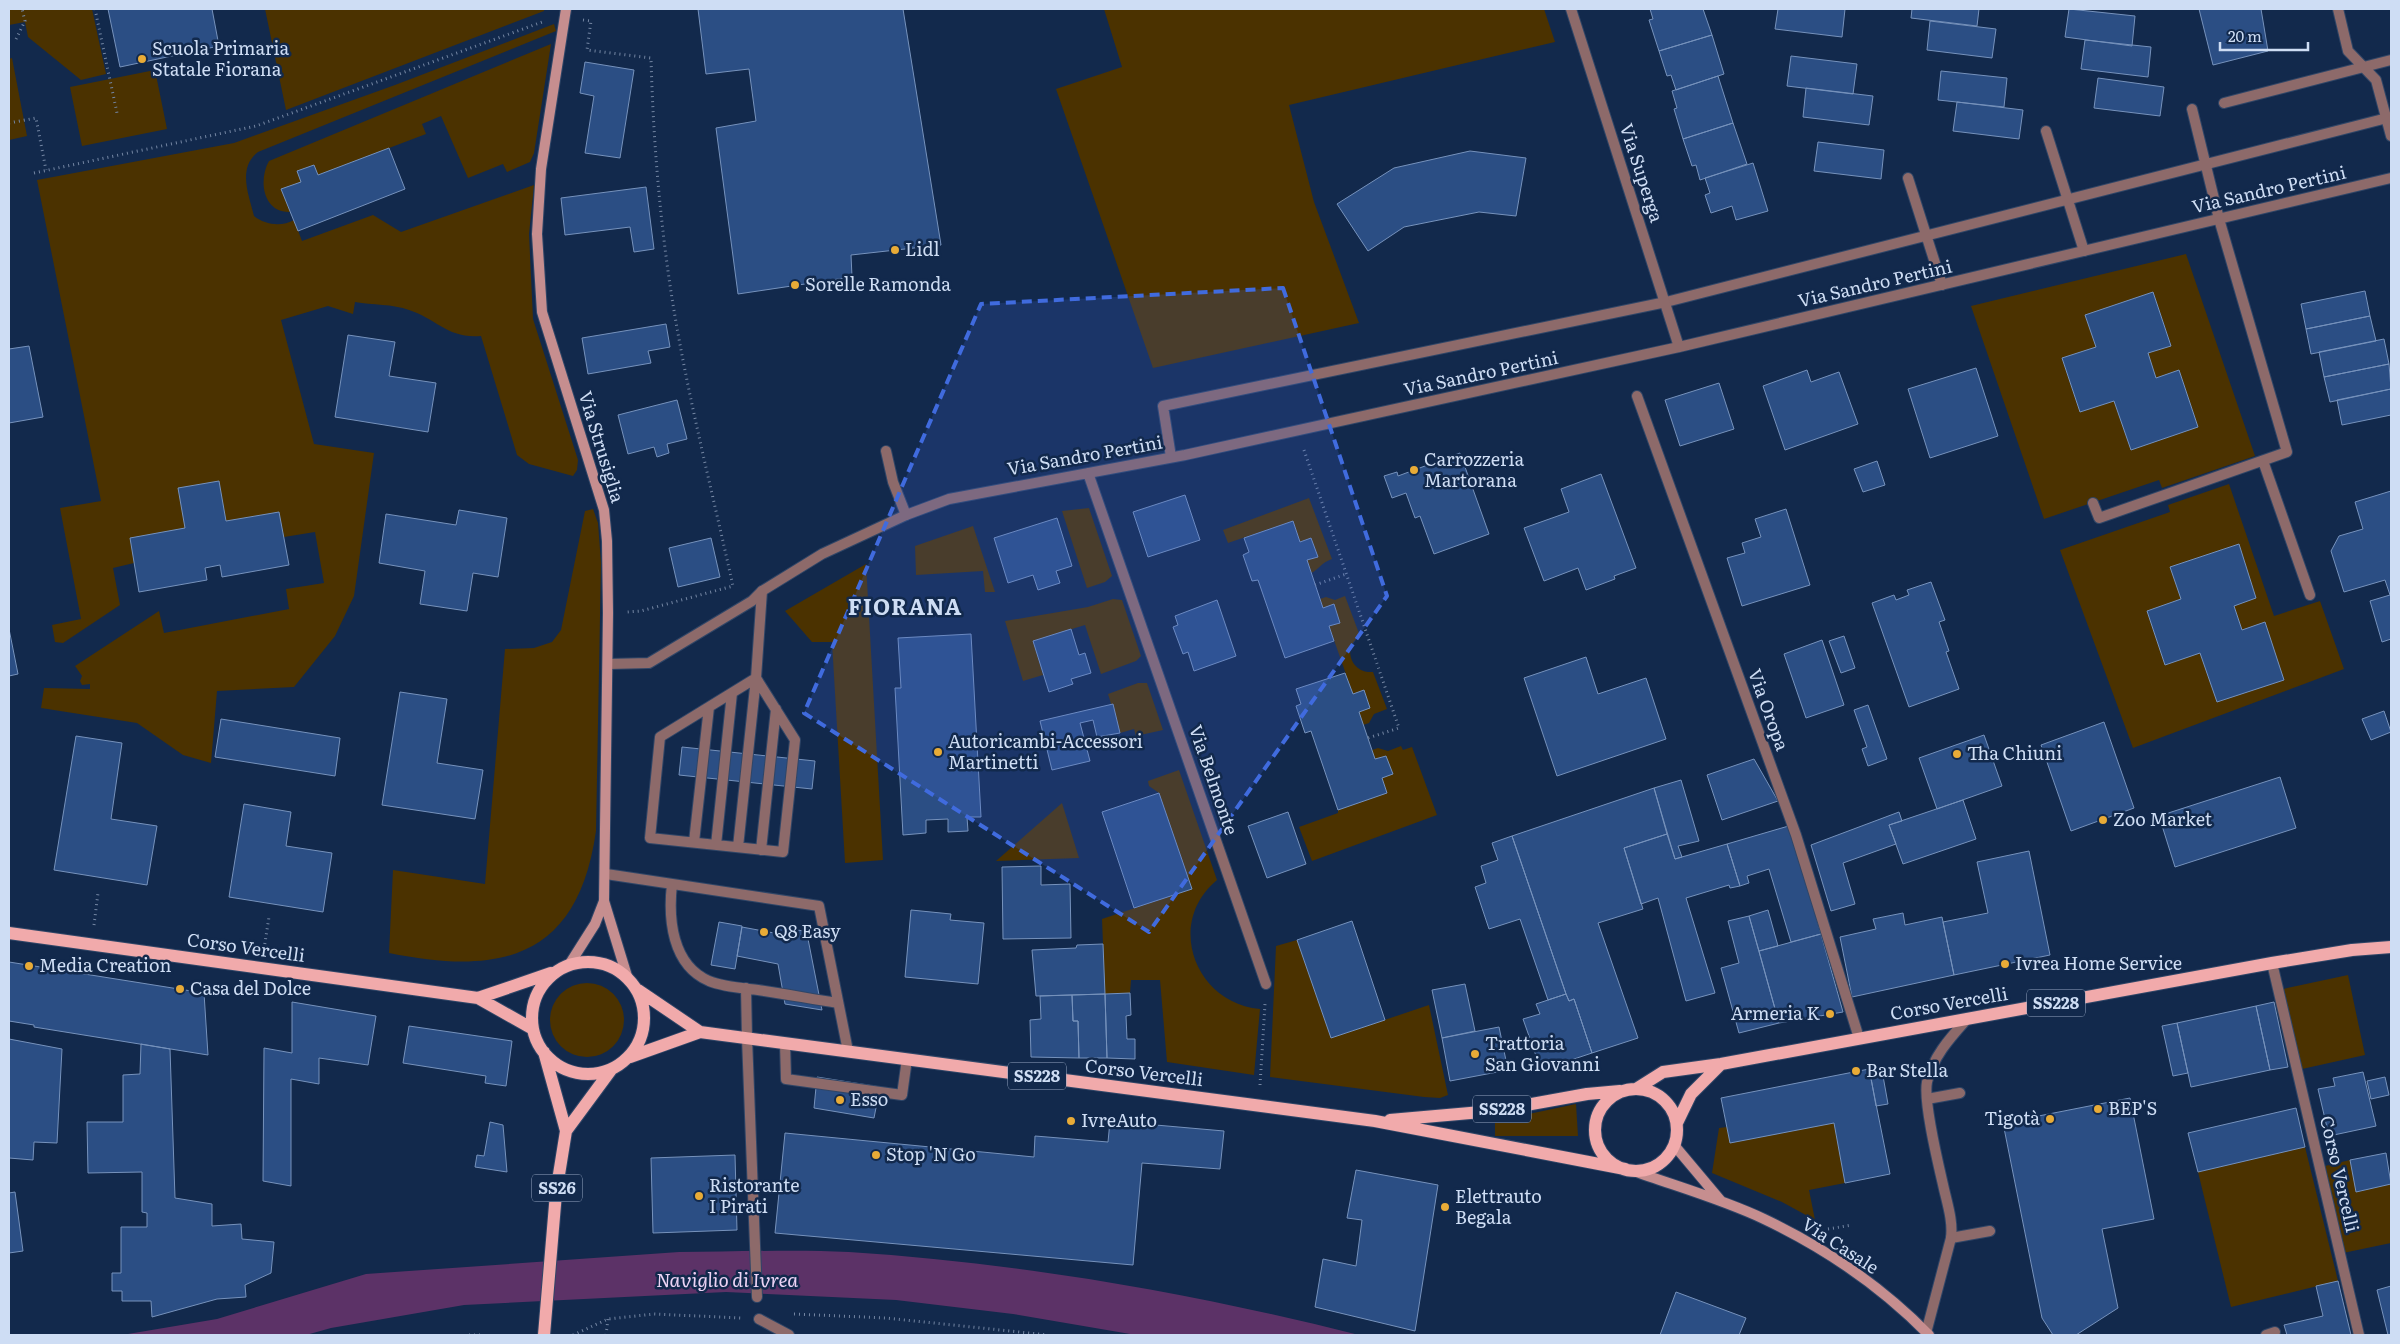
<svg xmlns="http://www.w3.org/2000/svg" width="2400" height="1344" viewBox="0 0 2400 1344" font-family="Literata,serif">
  <rect width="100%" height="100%" fill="#12294c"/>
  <!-- green -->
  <path fill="#4b3200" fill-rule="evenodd" d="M9 9H92L106 74 81 80 28 37 25 22 9 25Z
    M265 9H544V11L286 110Z
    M1104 9H1544L1555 42 1289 105 1314 202 1359 323 1153 368 1056 89 1122 67Z
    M554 24 556 31 258 152C237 168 249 195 254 216 265 225 282 227 294 220L302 241 373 215 401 232 534 185 529 234 533 319 578 460 577 470 573 476 529 464 517 455 481 336C448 339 437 319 409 310 393 304 372 305 355 302L353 314 328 306 281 320 314 444 374 453 354 596 335 636 294 687 217 691 211 763 183 755 137 723 41 708 44 688 90 689V684L82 685 80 681 82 676 75 666 159 611 164 633 289 609 286 589 324 583 315 532 284 537 279 512 226 521 219 481 185 528 130 538 134 563 113 568 120 605 63 643 55 642 52 625 81 619 60 508 101 501 37 180 234 143 395 85Z
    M551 44 534 153 530 162 507 172 503 164 468 178 441 116 422 124 426 134 318 175 314 165 297 171 301 182 282 190 290 212C263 213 258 180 269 161Z
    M12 58 27 136 9 140V59Z
    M155 70 167 129 82 146 70 87Z
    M2186 254 2255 456 2162 488 2159 480 2044 519 1971 306ZM2153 292 2171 345 2148 353 2156 378 2179 370 2198 427 2131 450 2114 401 2080 412 2062 358 2096 347 2085 315Z
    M2229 484 2274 616 2320 601 2344 669 2133 748 2060 550 2170 512 2168 505ZM2239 545 2256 598 2234 606 2242 630 2264 623 2284 680 2217 702 2200 653 2165 664 2147 611 2181 599 2171 567Z
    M1309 498 1332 559C1320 563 1319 570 1311 573L1307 560 1318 556 1311 538 1300 542 1293 521 1228 543 1223 530Z
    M1089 508 1112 576 1105 582 1087 588 1062 511Z
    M593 509 598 523 601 563 596 831C578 958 502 976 389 953L393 870 485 884 505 649 534 648 552 642 561 630 585 511Z
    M973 526 995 592H985L983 571 916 575 915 546Z
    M866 564 883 860 845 863 832 642H812L785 611Z
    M1345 596 1360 636C1341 648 1352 674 1373 672L1387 709 1374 714 1369 723 1363 725 1359 712 1370 708 1364 690 1353 694 1329 626 1340 622 1334 605 1323 608 1320 599 1326 597 1335 600Z
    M1113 599 1122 600 1141 656 1136 661 1101 674 1085 625 1033 641 1043 675 1023 681 1005 621 1088 607Z
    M1138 683H1147L1163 730 1136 736 1134 729 1120 733 1108 694Z
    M1401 746 1403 750 1412 747 1437 815 1312 861 1299 827 1338 813V810L1387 793 1382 778 1393 774 1386 756 1375 759 1372 750 1378 748 1388 751Z
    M1179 770 1217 880C1165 923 1195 1003 1260 1009L1254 1075 1167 1062 1160 980H1131L1130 993 1105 994 1102 919 1192 889 1159 793 1149 786 1148 781Z
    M1062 803 1079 858 996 861Z
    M1297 940 1331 1038 1429 1005 1448 1095 1440 1098 1424 1097 1270 1077 1276 946Z
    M2348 975 2365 1055 2302 1069 2283 989Z
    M550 1020a37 37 0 1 1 74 0a37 37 0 1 1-74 0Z
    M1576 1104 1578 1136H1495V1121Z
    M1834 1123 1845 1183 1809 1190 1815 1220 1782 1202 1712 1173 1719 1128 1727 1127 1730 1143Z
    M2305 1147 2338 1281 2231 1307 2198 1172Z
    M2350 1160 2357 1192 2391 1184V1243L2343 1253 2325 1166Z"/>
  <!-- water -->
  <path fill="#5c3267" d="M679 1252C735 1252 792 1249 849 1252 1021 1263 1192 1293 1359 1335H1136L1013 1314 896 1300 726 1292 464 1305 331 1328 306 1335H122L217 1319 366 1274Z"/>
  <!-- building -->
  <path fill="#2b4e84" stroke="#7692bc" d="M108 9H212L219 46 120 67Z
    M698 9H903L941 245 851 255 852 277 738 294 716 128 756 121 749 69 706 74Z
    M1650 9H1703L1712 35 1659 51 1649 20 1653 19Z
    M1778 9H1845L1842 37 1775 29Z
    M1912 9H1979L1977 26 1911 18Z
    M2069 9 2135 16 2132 46 2065 37Z
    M2199 9H2261L2268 51 2213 65Z
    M1930 21 1996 29 1992 58 1927 50Z
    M1712 35 1724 74 1676 90 1671 75 1667 76 1659 51Z
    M2085 40 2151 47 2148 77 2081 69Z
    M1791 56 1857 64 1853 94 1787 86Z
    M585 62 634 70 620 158 585 153 594 96 580 93Z
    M1941 71 2007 78 2004 107 1938 100Z
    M1718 76 1733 123 1683 139 1674 109 1677 108 1672 91Z
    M2098 78 2164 87 2160 116 2094 108Z
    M1806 88 1873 96 1869 125 1803 117Z
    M1957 102 2023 110 2019 139 1953 131Z
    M1733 123 1747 164 1700 180 1696 165 1692 166 1683 139Z
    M1818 142 1884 150 1881 179 1814 171Z
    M389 148 405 189 298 231 281 189 301 182 297 171 314 165 318 175Z
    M1470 151 1526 158 1516 216 1479 212 1404 227 1368 251 1337 204 1394 168Z
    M1753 163 1768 211 1736 220 1732 206 1711 213 1705 195 1710 193 1705 178Z
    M646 187 654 249 634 252 630 227 565 235 561 198Z
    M2365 291 2370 316 2306 329 2301 304Z
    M2153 292 2171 346 2148 353 2156 378 2179 370 2198 427 2131 450 2114 401 2080 412 2062 358 2096 347 2085 315Z
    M2370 316 2376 341 2311 354 2306 329Z
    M666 324 670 347 648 351 651 363 588 374 582 338Z
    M348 335 395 342 389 376 436 383 428 432 335 417Z
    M2384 339 2389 364 2324 377 2319 352Z
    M29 346 43 417 9 423V349Z
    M2389 364 2391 389 2330 402 2324 377Z
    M1976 368 1998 436 1930 458 1908 389Z
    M1807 370 1811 382 1839 372 1858 424 1785 450 1763 386Z
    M1719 383 1734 429 1680 446 1665 400Z
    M2391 389V415L2342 425 2337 400Z
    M677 400 687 439 667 444 669 453 657 457 654 447 628 454 618 415Z
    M1460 453 1489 534 1434 554 1420 516 1415 518 1406 493 1392 498 1384 476 1397 472 1398 476Z
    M1877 461 1885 485 1863 492 1854 469Z
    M1601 474 1636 568 1614 576 1615 579 1586 590 1578 568 1544 581 1524 528 1569 512 1561 489Z
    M219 481 226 521 279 512 289 565 222 577 220 565 205 568 207 580 139 592 130 538 185 528 178 488Z
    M2391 491V639L2382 642 2370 601 2390 595 2385 580 2344 592 2331 551 2339 536 2363 529 2355 502Z
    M1185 495 1200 540 1148 557 1133 512Z
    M1786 509 1810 585 1742 606 1727 558 1745 553 1742 543 1761 537 1755 519Z
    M459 510 507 518 498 577 473 573 467 611 420 604 425 571 379 563 386 514 456 525Z
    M1057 518 1072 566 1056 571 1060 583 1038 590 1033 575 1008 583 994 538Z
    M1293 521 1300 542 1311 538 1318 557 1307 560 1323 608 1334 604 1340 623 1329 626 1334 641 1285 658 1258 580 1252 581 1243 555 1249 552 1244 538Z
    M711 538 720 577 678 587 669 548Z
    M2239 544 2256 598 2234 606 2242 630 2265 622 2284 680 2217 702 2200 653 2165 665 2147 611 2181 599 2170 567Z
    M1931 582 1945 620 1939 622 1949 651 1946 652 1959 689 1909 707 1872 603 1894 595 1896 600 1909 595 1907 590Z
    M1217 600 1236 656 1194 671 1188 652 1183 654 1173 627 1178 625 1175 616Z
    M9 629 18 674 9 676Z
    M1071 629 1079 655 1085 653 1091 673 1071 679 1073 684 1049 692 1033 641Z
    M971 634 981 817H967L968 831 948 832V819L926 820V833L903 835 895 688H901L898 638Z
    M1844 636 1855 668 1841 673 1829 641Z
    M1822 640 1844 705 1806 718 1784 654Z
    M1586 657 1598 694 1646 678 1666 739 1557 776 1524 678Z
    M1345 673 1353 694 1364 690 1370 708 1359 712 1375 759 1386 756 1393 774 1382 778 1387 793 1338 810 1311 731 1305 733 1296 706 1301 704 1296 689Z
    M400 692 447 699 437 763 483 770 475 819 382 805Z
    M1113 704 1120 733 1097 737 1093 720 1080 723 1090 761 1052 770 1040 721Z
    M1868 705 1887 759 1868 766 1862 749 1867 747 1854 710Z
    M2384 711 2391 732 2371 740 2362 719Z
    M221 719 340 738 335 776 215 757Z
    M2104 722 2134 808 2071 831 2041 745Z
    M1984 735 2002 786 1937 809 1919 758Z
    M76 736 122 743 111 819 157 826 147 885 54 870Z
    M682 747 815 761 812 789 679 775Z
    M1754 759 1778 801 1722 820 1707 775Z
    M2280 777 2296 828 2175 867 2159 816Z
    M1681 780 1699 841 1678 846 1682 857 1675 859 1654 788Z
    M1654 788 1667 834 1624 848 1643 909 1598 923 1638 1038 1592 1053 1574 999 1569 1001 1566 994 1512 836Z
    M1159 793 1192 889 1134 908 1102 812Z
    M1963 800 1976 839 1903 864 1889 825Z
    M244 804 291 812 286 846 332 853 323 912 229 897Z
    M1288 812 1306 864 1267 878 1248 826Z
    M1899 812 1902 821 1889 825 1896 844 1843 863 1855 904 1831 911 1811 845Z
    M1792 825 1821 934 1791 942 1769 869 1747 876 1749 883 1740 886 1727 844Z
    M1667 834 1675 859 1727 844 1740 886 1730 888 1729 885 1686 898 1715 993 1686 1001 1658 898 1641 904 1624 848Z
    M1512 836 1566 994 1548 1000 1520 919 1489 929 1475 887 1486 883 1481 866 1498 860 1492 843Z
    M2029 851 2050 955 1954 975 1943 922 1988 913 1977 862Z
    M1041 866V885L1070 884 1071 938 1003 939 1002 867Z
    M911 910 951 914 950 920 984 923 978 984 905 977Z
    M1768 910 1778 946 1759 951 1749 916Z
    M1903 913 1905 925 1942 917 1954 975 1852 997 1840 937 1876 929 1873 919Z
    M1749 916 1779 1023 1739 1033 1721 968 1739 963 1728 921Z
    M1352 921 1385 1020 1331 1038 1297 940Z
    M719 922 742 926 735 969 711 965Z
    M775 926 809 932 808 939 822 1010 785 1004 778 964 737 956 742 927 774 933Z
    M1821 934 1843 1012 1779 1023 1759 951Z
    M1103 944 1105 994 1036 996 1032 950 1076 948 1077 945Z
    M9 962 204 993 208 1055 34 1027V1025L9 1021Z
    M1465 984 1475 1031 1442 1038 1432 990Z
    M1130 993 1131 1015 1126 1016 1127 1039H1135V1059L1107 1058 1105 994Z
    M1105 994 1107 1058H1079L1078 1021H1073L1072 995Z
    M1566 994 1569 1001 1574 999 1592 1053 1541 1070 1523 1019 1540 1014 1536 1004Z
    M1072 995 1073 1021H1078L1079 1058 1031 1057 1030 1020 1041 1019 1040 996Z
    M292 1002 376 1016 368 1065 319 1058V1084L291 1079V1186L263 1181 264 1048 292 1053Z
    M2274 1002 2288 1067 2270 1070 2256 1006Z
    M2256 1006 2270 1070 2191 1087 2177 1023Z
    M2177 1023 2188 1073 2173 1076 2162 1026Z
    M409 1026 512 1041 506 1086 485 1083 486 1076 403 1063Z
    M1499 1027 1508 1070 1450 1081 1442 1038Z
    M9 1039 62 1049 57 1143 34 1142 33 1160 9 1158Z
    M141 1044 170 1049 175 1198 212 1204V1226L241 1224 242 1239 274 1242 271 1273 245 1285 246 1297 217 1299 152 1317 151 1301H122V1291H112V1273H121V1227H147V1213L142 1212V1172L88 1173 87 1122H123V1075L140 1074Z
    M1869 1069 1890 1174 1845 1183 1834 1123 1730 1143 1721 1098Z
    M2363 1072 2376 1126 2329 1136 2318 1089 2335 1086 2333 1078Z
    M1883 1076 1888 1104 1876 1106 1871 1078Z
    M817 1077 880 1087 874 1118 814 1108Z
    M2385 1077 2389 1095 2371 1099 2367 1081Z
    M2130 1098 2154 1219 2102 1229 2118 1308 2076 1335H2053L2042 1318 2003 1123Z
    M2296 1108 2305 1147 2198 1172 2188 1133Z
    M1110 1121 1224 1131 1220 1169 1142 1163 1133 1265 775 1233 785 1133 1034 1157 1035 1136 1108 1142Z
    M490 1122 503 1125 507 1172 475 1167 477 1155 484 1156Z
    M2386 1153 2391 1184 2356 1192 2350 1160Z
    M735 1155 737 1230 653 1233 651 1158Z
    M1356 1170 1438 1185 1415 1331 1315 1307 1323 1259 1356 1266 1362 1220 1347 1218Z
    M15 1192 23 1251 9 1253V1193Z
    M2338 1281 2351 1335H2287L2284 1325 2323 1316 2316 1286Z
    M2391 1286V1335H2388L2377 1290Z
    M1676 1292 1746 1318 1739 1335H1660Z"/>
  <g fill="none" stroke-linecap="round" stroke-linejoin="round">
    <defs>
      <path id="service" d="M2338 9 2348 51 2376 80 2391 136
        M2224 103 2391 60
        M2046 131 2084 251
        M1908 178 1942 285
        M886 451 893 482 906 515
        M1171 457 1163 406 1666 302 2391 117
        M2263 461 2310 595
        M2093 503 2099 518 2287 452 2219 219 2192 109
        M756 678 795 740 783 852 650 838 660 737Z
        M694 842 709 707
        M716 845 732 693
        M738 847 756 678 762 591
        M761 850 776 709
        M606 874 819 906 848 1051
        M672 884C668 919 672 965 709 981 724 987 742 988 758 990 785 994 812 999 838 1003
        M746 988 747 1038
        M785 1043 786 1079 902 1095 907 1059
        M1927 1099 1960 1093
        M1951 1238 1990 1231
        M759 1319 789 1335"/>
      <path id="minor" d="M1571 9 1679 347
        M1637 396 1796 835 1859 1038
        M1088 473 1266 984
        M608 664 649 663 752 601 762 591 822 554 906 515 949 499 1185 455 1679 347 2391 178
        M2272 963 2359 1335
        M747 1038 757 1297
        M1926 1333 1951 1238C1953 1222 1948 1206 1944 1189 1939 1167 1923 1102 1927 1082 1933 1056 1951 1037 1968 1018
        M2266 1335 2275 1332"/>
      <path id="secondary" d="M566 9 541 169 537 234 542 312 604 510 607 541 608 613 604 901 595 924 569 965
        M604 901 627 976
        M1674 1145 1721 1201
        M1631 1170C1675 1186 1722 1199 1764 1219 1825 1248 1882 1287 1929 1335"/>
      <path id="primary" d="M9 933 478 998 533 1029
        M532 1018a56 56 0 1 1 112 0a56 56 0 1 1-112 0Z
        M638 990 700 1032 1375 1121 1625 1169
        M478 998 551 973
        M544 1052 566 1131 556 1193 544 1335
        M630 1057 700 1032
        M1636 1089 1663 1072 1721 1064 2272 963 2352 950 2391 947
        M1595 1130a41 41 0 1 1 82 0a41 41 0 1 1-82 0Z
        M1390 1120 1493 1111 1587 1094 1620 1091
        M1677 1123 1691 1094 1721 1064
        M566 1131 611 1070"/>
    </defs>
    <!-- service casing -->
    <use href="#service" stroke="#304667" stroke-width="12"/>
    <!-- minor casing -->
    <use href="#minor" stroke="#304667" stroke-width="12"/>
    <!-- secondary casing -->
    <use href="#secondary" stroke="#304667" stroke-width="12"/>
    <!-- primary casing -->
    <use href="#primary" stroke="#304667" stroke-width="14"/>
    <!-- path -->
    <path stroke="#7486a3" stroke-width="3" stroke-dasharray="1 4" stroke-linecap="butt" d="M95 9 117 113
      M583 20 591 21 587 50 651 58C653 134 659 210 670 285 685 386 711 486 733 586L641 611 627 612
      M16 39 25 21 22 9
      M9 123 36 118 46 170
      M34 173 256 126 545 21
      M1304 450 1399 728 1368 738
      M1315 585 1346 574
      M94 925 98 893
      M264 949 269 917
      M1260 1085 1265 1004
      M1828 1229 1852 1225
      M794 1314 886 1318 1048 1335
      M469 1335H482
      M573 1335 608 1319 654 1314 741 1318
      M606 1335 608 1319"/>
    <!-- service -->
    <use href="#service" stroke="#8d6a6a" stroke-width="10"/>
    <!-- minor -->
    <use href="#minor" stroke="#8d6a6a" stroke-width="10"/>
    <!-- secondary -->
    <use href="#secondary" stroke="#c68e8f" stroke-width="10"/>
    <!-- primary -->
    <use href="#primary" stroke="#f1aaab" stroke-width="12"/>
  </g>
  <!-- marked area -->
  <path fill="#406bde" fill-opacity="0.2" stroke="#406bde" stroke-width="4" stroke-dasharray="10 6" stroke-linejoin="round" d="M1283 288 1387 596 1149 932 804 713 981 304Z"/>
  <!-- markers -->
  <g fill="#e8ab37" stroke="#12294c" stroke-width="2">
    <circle cx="142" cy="59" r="5"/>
    <circle cx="895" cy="250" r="5"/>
    <circle cx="795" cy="285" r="5"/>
    <circle cx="1414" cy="470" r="5"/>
    <circle cx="938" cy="752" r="5"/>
    <circle cx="1957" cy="754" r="5"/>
    <circle cx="2103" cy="820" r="5"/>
    <circle cx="764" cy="932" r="5"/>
    <circle cx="2005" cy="964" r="5"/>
    <circle cx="29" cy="966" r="5"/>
    <circle cx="180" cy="989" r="5"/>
    <circle cx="1830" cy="1014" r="5"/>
    <circle cx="1475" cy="1054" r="5"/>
    <circle cx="1856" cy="1071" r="5"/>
    <circle cx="840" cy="1100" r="5"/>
    <circle cx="2098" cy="1109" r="5"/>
    <circle cx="2050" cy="1119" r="5"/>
    <circle cx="1071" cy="1121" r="5"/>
    <circle cx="876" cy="1155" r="5"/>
    <circle cx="699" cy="1196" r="5"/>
    <circle cx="1445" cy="1207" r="5"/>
  </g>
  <g text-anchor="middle" stroke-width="5" stroke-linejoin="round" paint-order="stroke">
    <!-- shield labels -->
    <g fill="#12294c" stroke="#96a7c2" stroke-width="1">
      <rect x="2027" y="989.5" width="58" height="27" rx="4"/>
      <rect x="1008" y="1062.5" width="58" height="27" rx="4"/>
      <rect x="1473" y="1095.5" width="58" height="27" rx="4"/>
      <rect x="532" y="1174.5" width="50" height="27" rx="4"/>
    </g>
    <g font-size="16" font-weight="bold" fill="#ceddf4">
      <text x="2056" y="1009">SS228</text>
      <text x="1037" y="1082">SS228</text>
      <text x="1502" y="1115">SS228</text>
      <text x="557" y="1194">SS26</text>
    </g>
    <!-- poi labels -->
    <g font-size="18" fill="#ceddf4" stroke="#12294c" text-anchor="start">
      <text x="152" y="55">Scuola Primaria<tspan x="152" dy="21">Statale Fiorana</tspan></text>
      <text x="905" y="256">Lidl</text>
      <text x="805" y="291">Sorelle Ramonda</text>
      <text x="1424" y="466">Carrozzeria<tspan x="1424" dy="21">Martorana</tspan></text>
      <text x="948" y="748">Autoricambi-Accessori<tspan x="948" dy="21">Martinetti</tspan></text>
      <text x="1967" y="760">Tha Chiuni</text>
      <text x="2113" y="826">Zoo Market</text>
      <text x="774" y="938">Q8 Easy</text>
      <text x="2015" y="970">Ivrea Home Service</text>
      <text x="39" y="972">Media Creation</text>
      <text x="190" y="995">Casa del Dolce</text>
      <text x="1820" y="1020" text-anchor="end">Armeria K</text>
      <text x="1485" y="1050">Trattoria<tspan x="1485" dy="21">San Giovanni</tspan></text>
      <text x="1866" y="1077">Bar Stella</text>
      <text x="850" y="1106">Esso</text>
      <text x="2108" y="1115">BEP'S</text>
      <text x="2040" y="1125" text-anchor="end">Tigotà</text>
      <text x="1081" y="1127">IvreAuto</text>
      <text x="886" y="1161">Stop 'N Go</text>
      <text x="709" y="1192">Ristorante<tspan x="709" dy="21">I Pirati</tspan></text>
      <text x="1455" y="1203">Elettrauto<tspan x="1455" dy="21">Begala</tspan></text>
    </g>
    <!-- street labels -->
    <g font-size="18" fill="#ceddf4" stroke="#12294c">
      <text transform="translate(1641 173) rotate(72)" y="6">Via Superga</text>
      <text transform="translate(2269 190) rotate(-13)" y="6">Via Sandro Pertini</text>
      <text transform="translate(1875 284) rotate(-13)" y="6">Via Sandro Pertini</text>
      <text transform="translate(1481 374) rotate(-12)" y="6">Via Sandro Pertini</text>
      <text transform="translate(601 447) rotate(73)" y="6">Via Strusiglia</text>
      <text transform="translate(1085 456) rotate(-10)" y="6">Via Sandro Pertini</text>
      <text transform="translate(1768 710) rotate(70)" y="6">Via Oropa</text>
      <text transform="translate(1213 780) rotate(71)" y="6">Via Belmonte</text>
      <text transform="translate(246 948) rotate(8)" y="6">Corso Vercelli</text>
      <text transform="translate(1949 1004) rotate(-10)" y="6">Corso Vercelli</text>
      <text transform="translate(1144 1073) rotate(7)" y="6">Corso Vercelli</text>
      <text transform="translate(2339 1174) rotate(77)" y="6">Corso Vercelli</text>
      <text transform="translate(1840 1246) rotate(33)" y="6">Via Casale</text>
    </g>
    <!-- water labels -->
    <g font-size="19" font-style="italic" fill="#eed4f5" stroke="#12294c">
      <text x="727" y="1287">Naviglio di Ivrea</text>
    </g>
    <!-- district labels -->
    <g font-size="22" font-weight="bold" letter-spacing="1" fill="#ceddf4" stroke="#12294c">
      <text x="905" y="615">FIORANA</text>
    </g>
  </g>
  <!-- border -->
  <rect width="2400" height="1344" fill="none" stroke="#ceddf4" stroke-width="20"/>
  <!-- scale -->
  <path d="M2220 42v8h88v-8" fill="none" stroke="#ceddf4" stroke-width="2.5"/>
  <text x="2228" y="42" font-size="15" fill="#ceddf4" stroke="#12294c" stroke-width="4" paint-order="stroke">20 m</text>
</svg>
